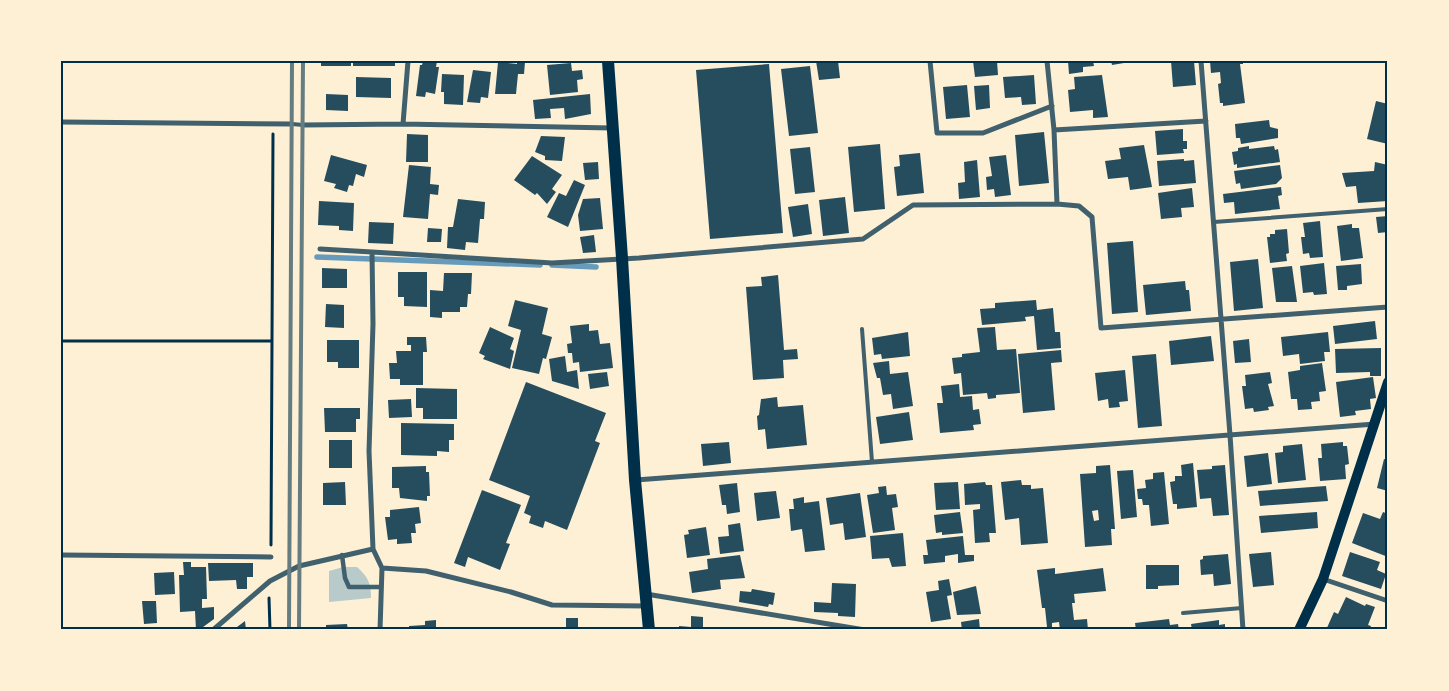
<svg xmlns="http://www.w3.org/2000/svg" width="1449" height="691" viewBox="0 0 1449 691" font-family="Roboto,sans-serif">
  <rect width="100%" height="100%" fill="#fdf0d5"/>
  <!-- green -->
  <path fill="#b9caca" d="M343 567H357C368 577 371 583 371 598L329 602V571Z"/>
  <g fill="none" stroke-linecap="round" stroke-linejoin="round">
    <!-- stream -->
    <path stroke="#669bbc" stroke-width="5.5" d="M317 257 540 265
      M552 265 596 267"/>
  </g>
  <!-- building -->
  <path fill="#264d5e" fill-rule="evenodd" d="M321 61H351V66H321Z
    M353 61H395V66H353Z
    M423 61H437L436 67H439L435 94 426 92 425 97 416 96 420 65H422Z
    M816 61H838L840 78 819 80Z
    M973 61H997L998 75 975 77Z
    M1068 61H1093L1094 66 1083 67V72L1069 74Z
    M1111 61H1130V62L1112 65Z
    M1171 61H1194L1196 85 1173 87Z
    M1210 61H1243V64H1240L1245 103 1223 106V103H1220L1218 84 1221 83 1220 72 1211 73Z
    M498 62 517 64V62H525L524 74H518L516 94H495Z
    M571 63 572 71 582 70 583 79 577 80 578 92 550 95 547 65Z
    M769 64 783 233 710 239 696 70Z
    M810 66 818 133 789 136 781 69Z
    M473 70 491 72 488 98 481 97 480 103 467 102Z
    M442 74 464 75 463 105 444 104V92H441Z
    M1034 75 1036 104 1022 105 1021 97 1005 98 1003 77Z
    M1102 75 1108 117 1093 118V110L1070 112 1068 90 1075 89 1074 77Z
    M356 77 391 78V98L356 97Z
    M967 85 970 117 946 119 943 87Z
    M989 85 990 108 976 110 974 86Z
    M326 94 348 95V111L326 110Z
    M590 94 591 114 565 119 564 108 550 109 551 118 535 119 533 100Z
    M1376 101 1388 104V144L1367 139Z
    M1269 120 1270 127 1278 129V138L1241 144 1240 138H1236L1235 124Z
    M1183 129V141H1187V149H1183L1184 153 1157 155 1155 131Z
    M1044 132 1049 183 1019 186 1015 135Z
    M407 134 428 135V162H406Z
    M541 136 565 137 562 161 545 160V156L535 152Z
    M880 144 885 209 854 212 848 147Z
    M1144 145 1152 187 1130 190 1128 177 1108 179 1105 161 1121 159 1119 148Z
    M1249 146V149L1274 146 1275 150 1278 149 1280 162 1237 168V164L1234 165 1232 152 1238 151V148Z
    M810 147 815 192 795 194 790 149Z
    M920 153 924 193 897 196 894 167 900 166 899 155Z
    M331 155 367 165 364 177 356 174 353 186 349 185 347 192 334 188 336 184 324 181Z
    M1006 155 1011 195 995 197 994 189 987 190 986 177 992 176 989 157Z
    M532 156 562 175 552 189 556 192 547 204 537 193 535 195 514 180Z
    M1184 159V161L1194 160 1196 183 1159 186 1157 161Z
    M977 160 980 197 959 199 958 183 965 182 964 162Z
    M598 162 599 179 585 180 583 163Z
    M1375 162 1388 165V201L1358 203 1356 186 1346 187 1342 173 1374 171Z
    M409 165 431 167 430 184 439 185 438 195 430 194 428 219 403 217Z
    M1280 165 1282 178 1276 184 1241 189 1240 183 1236 184 1234 171Z
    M574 180 585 185 568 227 547 217 559 193 566 196Z
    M1281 187 1282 195 1278 196 1280 209 1235 214 1234 202 1224 203 1223 194Z
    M1192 188 1194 207 1181 208 1182 217 1161 219 1158 193Z
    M845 197 849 233 823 236 819 200Z
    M600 198 603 229 580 231 578 215 583 199Z
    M458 199 485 202 484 219H480L478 243 466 242 465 250 447 248 448 227H453Z
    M319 201 354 203 353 231 339 230V226L318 225Z
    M808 204 812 234 793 237 788 207Z
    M1388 216V232L1378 233 1376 217Z
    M1320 221 1323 257 1310 258 1309 253 1303 254 1301 237H1305L1303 223Z
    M369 222 394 223 393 244 368 243Z
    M1352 224V228H1359L1363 258 1341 261 1337 226Z
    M428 228 442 229 441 242H427Z
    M1287 229 1289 253 1286 254 1287 261 1270 263 1267 237H1270V234H1275V230Z
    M594 235 596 252 583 253 580 237Z
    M1133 241 1138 312 1112 314 1107 243Z
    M1258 259 1263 308 1234 311 1230 262Z
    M1324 263 1327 294 1314 295 1313 292 1303 293 1300 266Z
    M1361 264 1362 284 1347 286V290H1338L1336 266Z
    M1292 266 1297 302H1276L1272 268Z
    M322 268 347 269V288H322Z
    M398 272H427V307L404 306V297H398Z
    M444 273H472L471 294H468L467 307H460V312H442V318L430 317V290L443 291Z
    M778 275 784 350 797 349 798 359 783 360 784 378 753 380 746 287 762 286 761 277Z
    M1185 281 1186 290H1189L1191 311 1146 315 1143 285Z
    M515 300 548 308 542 334 552 337 546 359 543 358 539 374 512 368 521 330 508 326Z
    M1036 300 1037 310 1053 308 1055 332H1060L1061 348 1037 350 1034 316 1025 317 1026 321 982 325 980 309 995 308V303Z
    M326 304 344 305V328L325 327Z
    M1375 321 1377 339 1335 344 1333 326Z
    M589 324V331L598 330 600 344 610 343 613 368 580 372 579 362 573 363 572 353H568L567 344 572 343 570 326Z
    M490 327 514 338 510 349 514 351 510 369 483 359 485 356 479 353Z
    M995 327 997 350 1016 349 1020 393 996 395V398L988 399 987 393 963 395 961 373 954 374 952 358 962 357V354L980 352 977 328Z
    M908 332 910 356 882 359 881 354 874 355 872 338Z
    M1328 332 1330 352H1324L1325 361 1300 364 1299 354 1283 356 1281 337Z
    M1211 336 1214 361 1171 365 1169 341Z
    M407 337H426L427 352H423V385H400V379H390L389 363H397L396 351H411V345H407Z
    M1249 339 1251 362 1235 363 1233 341Z
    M327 340H359V368H338V362H327Z
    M1381 348V376H1370V372L1336 373 1335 349Z
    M1061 350 1062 362 1051 363 1055 410 1023 413 1018 354Z
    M1156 354 1162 426 1138 428 1132 356Z
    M565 356 567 372 577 370 579 389 552 381 549 359Z
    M889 361 890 374 908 372 913 406 893 409 891 394 883 395 880 378H877L873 363Z
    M1322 363 1326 391 1319 392 1320 401 1311 402 1312 409 1298 410 1297 399H1291L1288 372 1300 370V366Z
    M1125 370 1128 401 1119 402 1120 407 1109 408 1108 399 1098 401 1095 373Z
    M607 372 609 386 590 389 588 374Z
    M1270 372 1272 383 1268 384 1274 406 1268 407 1269 410 1254 412 1253 408 1245 409 1242 386H1246L1245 375Z
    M1373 377 1376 398 1370 399 1371 409 1355 411 1356 415 1340 417 1336 382Z
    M526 382 606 413 595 441 600 443 567 530 545 521 543 528 529 523 531 516 524 513 530 496 489 480Z
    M959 384 960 397 972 396 973 410 979 409 981 424 973 425 974 430 940 433 937 403H943L941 386Z
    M416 388 457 389V419H423V408H416Z
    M777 397 778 407 803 405 807 445 767 449 765 429 758 430 757 416 759 415 761 399Z
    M411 399 412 417 389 418 388 400Z
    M324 408H360V419H356V432H325Z
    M909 412 913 440 880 444 876 417Z
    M401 423 454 424V440H449V452L437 451V456L401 455Z
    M329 440H352V468H329Z
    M729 442 731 463 703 466 701 444Z
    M1343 442V446H1347L1349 464 1345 465 1346 479 1320 481 1318 458H1322L1321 444Z
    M1302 444 1306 480 1278 483 1275 453 1283 452V446Z
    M1268 453 1272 484 1247 487 1244 456Z
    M1384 459 1388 460V491L1377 488Z
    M1193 463 1197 507 1177 509V504H1173L1170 482 1175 481V476H1182L1181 465Z
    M1110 465 1115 529H1111L1112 545 1085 547 1080 474 1096 473V466ZM1098 510 1099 520 1094 521 1092 511Z
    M1225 465 1229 515 1213 516 1211 498 1200 499 1197 470 1212 469V466Z
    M426 466V472H429L430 496H427V501L400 498 399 488H392V467Z
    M1133 470 1137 517 1121 519 1117 471Z
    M1164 472 1169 524 1151 526 1149 505H1143L1142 499H1138L1137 489 1146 488 1145 480 1153 479V473Z
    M1021 480 1022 485H1031V489L1043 488 1048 543 1021 545 1019 518 1005 520 1001 482Z
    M345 482 346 505H323V483Z
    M958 482 960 509 936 510 934 483Z
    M985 482 986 485H992L996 533H989L990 542 975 543 973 510 980 509V504L965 505 964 484Z
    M737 483 740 512 727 514 726 505H722L719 485Z
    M886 486 887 495 896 494 898 507 892 508 895 530 873 533 867 495 879 493 878 487Z
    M1326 486 1328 501 1260 506 1258 491Z
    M482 490 521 505 506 543 510 544 500 570 468 557 465 567 454 563Z
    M776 491 780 518 757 521 754 493Z
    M860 493 866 537 845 540 843 523 830 525 826 498Z
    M804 497V503L819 501 825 550 805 552 802 529 791 531 789 509H794L793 499Z
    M419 507 421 523 415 524 416 533H411L412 543 397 544V539L388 540 385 517H390V510Z
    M960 512 963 533 942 535V532L936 533 934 515Z
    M1317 512 1318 528 1261 533 1259 516Z
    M1383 512 1388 514V557L1352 543 1363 513 1380 519Z
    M740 523 744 551 720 554 718 537 729 536 728 525Z
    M706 527 710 555 687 558 684 535 689 534 688 530Z
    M903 533 906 566 892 567 889 558 872 559 870 536Z
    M963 536 965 555H974V561L958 563V554L945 556V562L924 564 923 555H928L926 540Z
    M1271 552 1274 585 1253 587 1249 554Z
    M1350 552 1380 562 1377 570 1386 574 1381 589 1342 576Z
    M1228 554 1231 584 1214 586 1213 574 1201 575 1200 560 1203 559V556Z
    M740 555 745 578 720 580 721 589 692 593 689 572 708 569 707 559Z
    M183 562H191V567H206L207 599H202V608L214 607V619L199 630H196L195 611 180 612 179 575H184Z
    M208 563H253V577H247V589H237L236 580 209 581Z
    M1146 565H1179V585L1158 586V589H1146Z
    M1055 568V574L1103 568 1106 591 1074 594 1075 603H1072L1074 620 1087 619 1088 630H1060L1059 622 1052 623V627H1047L1045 608H1042L1037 570Z
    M174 572 175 594 155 595 154 573Z
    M949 579 952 595 947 596 951 619 931 622 926 592 939 590 938 581Z
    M832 583 856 584 855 617 838 616V613L814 612V602L831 603Z
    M976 586 981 614 957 615 953 592Z
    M752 589 775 593 773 605 769 604 768 607 739 602 740 591 751 592Z
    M1346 597 1365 606 1366 604 1375 607 1368 625 1371 626 1369 630H1326L1334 612 1338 614Z
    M142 601H156L157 623 144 624Z
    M691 616 703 617V630H679V626L691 627Z
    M566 618H578V630H566Z
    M979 619 980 630H962L961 622Z
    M1169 619 1170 625 1178 624 1179 630H1136L1135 623Z
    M436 620V630H409V626L425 625V621Z
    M1219 620V625L1225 624V630H1192L1191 624Z
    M245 621 246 630H233Z
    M347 624 348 630H326V625Z"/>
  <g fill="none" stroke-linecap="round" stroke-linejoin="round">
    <!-- path -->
    <path stroke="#003049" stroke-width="3" d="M61 341H271
      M271 545 273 134
      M269 598 270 630"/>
    <!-- service -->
    <path stroke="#3f606c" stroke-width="4" d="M292 124 303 125
      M1214 222 1388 209
      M862 329 872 462
      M1183 613 1242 608"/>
    <!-- pedestrian -->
    <path stroke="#3f606c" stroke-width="4.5" d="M342 555 345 578 349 587H380"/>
    <!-- minor -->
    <path stroke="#3f606c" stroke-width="5" d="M408 61 403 124 612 128
      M930 61 937 133H983L1052 106
      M1047 61 1054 130 1206 121
      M1201 61 1230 435 1243 630
      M61 122 292 124
      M303 125 403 124
      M1054 130 1057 204 1079 206 1092 217 1101 328 1388 307
      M320 249 372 252
      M636 480 1375 424
      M61 555 271 557
      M1323 579 1388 601
      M646 594 865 630
      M647 606 552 605 511 592 426 571 382 568 373 549 369 451 373 324 372 252 552 263 639 258 863 239 913 205 1057 204
      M213 630 270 581 299 566 373 549
      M380 630 382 568"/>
    <!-- secondary -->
    <path stroke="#003049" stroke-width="10" d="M1299 630 1323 579 1388 382"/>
    <!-- primary -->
    <path stroke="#003049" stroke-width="12" d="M608 61 622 258 635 480 649 630"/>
    <!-- rail -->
    <path stroke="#657d81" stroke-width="4" d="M289 630 292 61
      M299 630 303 61"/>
  </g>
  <!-- border -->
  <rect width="1449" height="691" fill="none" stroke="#fdf0d5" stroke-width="125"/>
  <rect x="62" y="62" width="1324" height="566" fill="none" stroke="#003049" stroke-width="2"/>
</svg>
